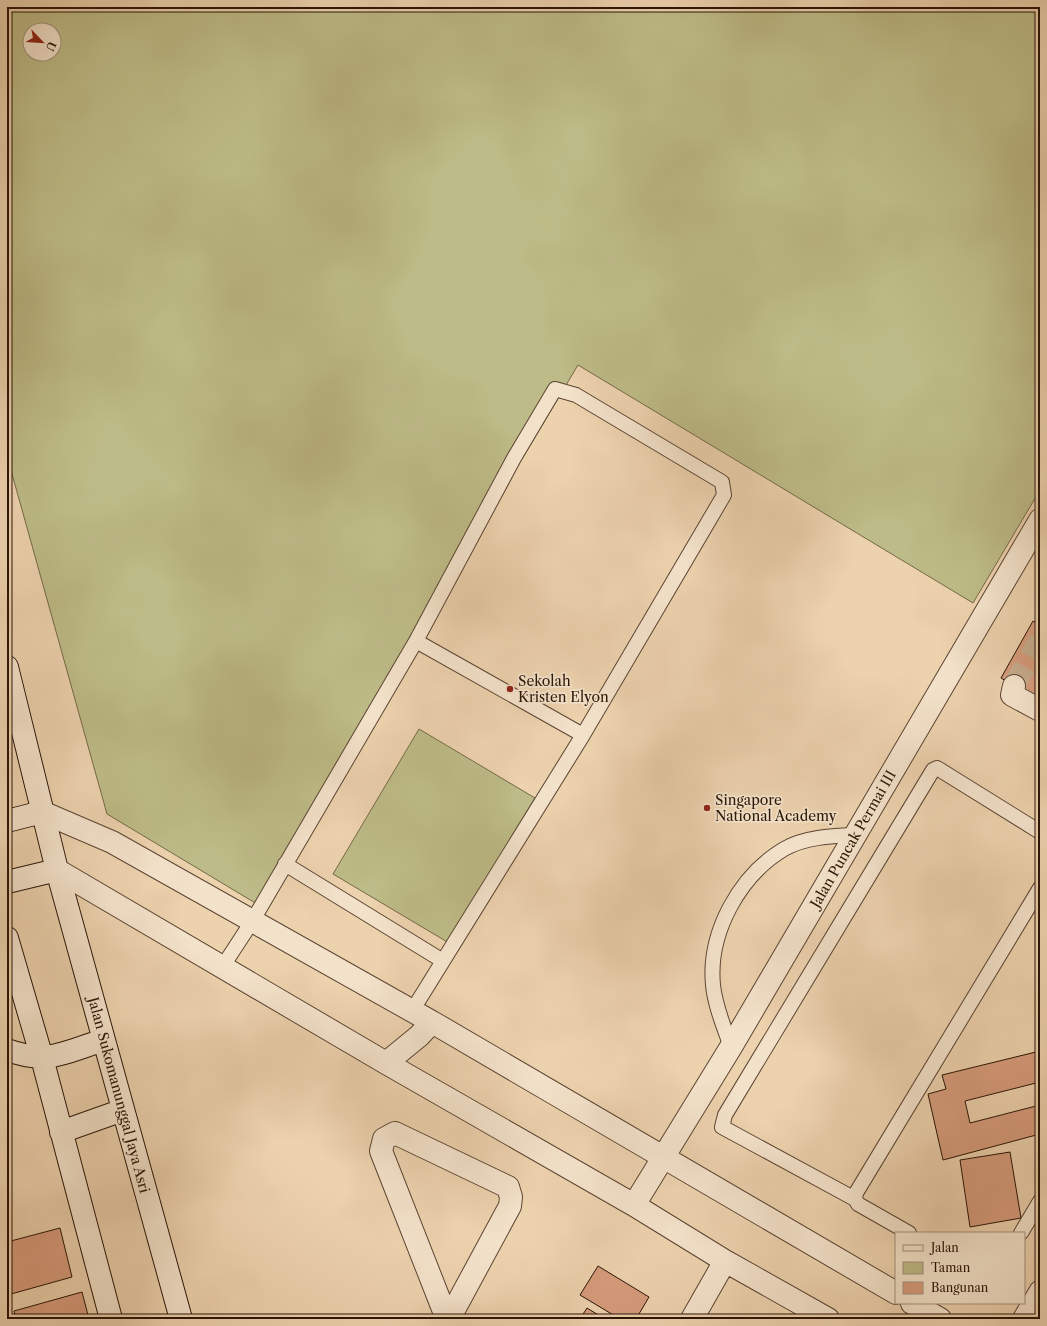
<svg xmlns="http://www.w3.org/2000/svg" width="1047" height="1326" viewBox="0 0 1047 1326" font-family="'Libre Caslon Text',serif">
  <rect width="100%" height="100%" fill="#edd2ae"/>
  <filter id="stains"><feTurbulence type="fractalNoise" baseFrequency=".005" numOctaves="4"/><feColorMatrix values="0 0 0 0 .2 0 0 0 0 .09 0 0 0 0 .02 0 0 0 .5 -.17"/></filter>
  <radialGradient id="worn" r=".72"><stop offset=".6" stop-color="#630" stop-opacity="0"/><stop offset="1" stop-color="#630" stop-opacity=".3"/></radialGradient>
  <!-- green -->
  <path fill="#bdbb87" stroke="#746848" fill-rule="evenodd" d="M7 7H1040V490L973 603 578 365 257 904 107 814 7 456ZM30 30H54V54H30Z
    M419 729 535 798 449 943 333 874Z"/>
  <!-- building -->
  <path fill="#d69c7c" stroke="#2a1508" d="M1033 621 1040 625V701L1001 678Z
    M1040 1051V1082L965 1101 970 1123 1040 1105V1134L943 1160 928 1094 946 1089 942 1075Z
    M1010 1152 1021 1218 970 1227 960 1160Z
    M60 1228 72 1277 11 1294 7 1279V1242Z
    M598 1266 649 1297 636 1319H620L580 1295Z
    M82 1292 89 1319H16L14 1311Z
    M587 1308 605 1319H580Z"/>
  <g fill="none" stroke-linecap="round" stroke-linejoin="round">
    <!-- street-tunnel -->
    <path stroke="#c6ac8d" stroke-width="22" stroke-dasharray="22 11" stroke-linecap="butt" d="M1014 686 1040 640"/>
    <defs>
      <path id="lane" d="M416 641 583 735
        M285 864 443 961
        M223 966 253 920 416 641 514 458 555 389 576 395 722 482 724 495 583 735 412 1011
        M731 1047C724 1027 715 1006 713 985 708 933 739 876 784 849 805 837 832 836 855 835
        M855 1199 722 1127 725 1115 933 770 937 768 1040 832
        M909 1233 858 1204 855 1199 856 1193 1040 888
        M1021 1233 1040 1201"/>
      <path id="street" d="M1014 686 1012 695 1040 710
        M42 812 112 842 432 1022 419 1036 386 1063
        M57 870 386 1063 634 1205 725 1261 828 1319
        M432 1022 896 1293
        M634 1205 731 1047 1040 520
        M912 1303 940 1319
        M447 1319 381 1151 384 1139 395 1133 508 1187 511 1197 510 1206 449 1319
        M692 1319 725 1261
        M1024 1319 1040 1292"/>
      <path id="secondary" d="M7 667 57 870 181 1319
        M7 821 42 812
        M7 882 57 870
        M7 938 42 1058 111 1319
        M7 1050C49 1065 64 1052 104 1040
        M61 1132 123 1110"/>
    </defs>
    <!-- lane casing -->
    <use href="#lane" stroke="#5b4432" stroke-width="16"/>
    <!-- street casing -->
    <use href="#street" stroke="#5b4432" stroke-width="24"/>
    <!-- secondary casing -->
    <use href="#secondary" stroke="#2a1508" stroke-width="24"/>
    <!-- lane -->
    <use href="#lane" stroke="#f3e2ca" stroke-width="14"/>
    <!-- street -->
    <use href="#street" stroke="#f3e2ca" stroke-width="22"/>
    <!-- secondary -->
    <use href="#secondary" stroke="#f3e2ca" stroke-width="22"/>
  </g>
  <!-- markers -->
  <g fill="#8f2418" stroke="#f3e2ca" stroke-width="1.5">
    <circle cx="510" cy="689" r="4"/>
    <circle cx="707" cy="808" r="4"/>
  </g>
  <g text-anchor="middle" stroke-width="3.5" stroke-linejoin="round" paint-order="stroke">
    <!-- poi labels -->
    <g font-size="14" fill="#2a1508" stroke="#f3e2ca" text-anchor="start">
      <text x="518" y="686">Sekolah<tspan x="518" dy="16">Kristen Elyon</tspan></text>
      <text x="715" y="805">Singapore<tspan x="715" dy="16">National Academy</tspan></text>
    </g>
    <!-- street labels -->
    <g font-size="14" fill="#2a1508" stroke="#f3e2ca">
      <text transform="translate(853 839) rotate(-60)" y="5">Jalan Puncak Permai III</text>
      <text transform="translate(119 1095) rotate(75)" y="5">Jalan Sukomanunggal Jaya Asri</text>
    </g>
  </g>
  <!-- margin -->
  <rect width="1047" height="1326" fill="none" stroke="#edd2ae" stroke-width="24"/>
  <rect x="8" y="8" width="1031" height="1310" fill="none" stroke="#2a1508" stroke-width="2"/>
  <rect x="12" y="12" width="1023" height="1302" fill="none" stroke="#2a1508"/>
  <!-- legend -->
  <rect x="895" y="1232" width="130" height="72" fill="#f3e2ca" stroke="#a3907c"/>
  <rect x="903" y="1245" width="20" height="6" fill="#f3e2ca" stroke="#a3907c"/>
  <text x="931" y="1252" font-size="12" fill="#2a1508">Jalan</text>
  <rect x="903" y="1262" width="20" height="12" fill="#bdbb87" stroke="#a3907c"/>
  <text x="931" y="1272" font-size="12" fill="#2a1508">Taman</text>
  <rect x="903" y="1282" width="20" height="12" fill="#d69c7c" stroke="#a3907c"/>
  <text x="931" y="1292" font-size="12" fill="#2a1508">Bangunan</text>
  <!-- north arrow -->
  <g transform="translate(42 42) rotate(115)"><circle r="19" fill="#f3e2ca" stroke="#a3907c"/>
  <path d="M0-3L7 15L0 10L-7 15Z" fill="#8f2418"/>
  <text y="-6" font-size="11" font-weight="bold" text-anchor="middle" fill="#2a1508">U</text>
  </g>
  <rect width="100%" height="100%" filter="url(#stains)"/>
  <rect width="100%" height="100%" fill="url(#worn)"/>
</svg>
